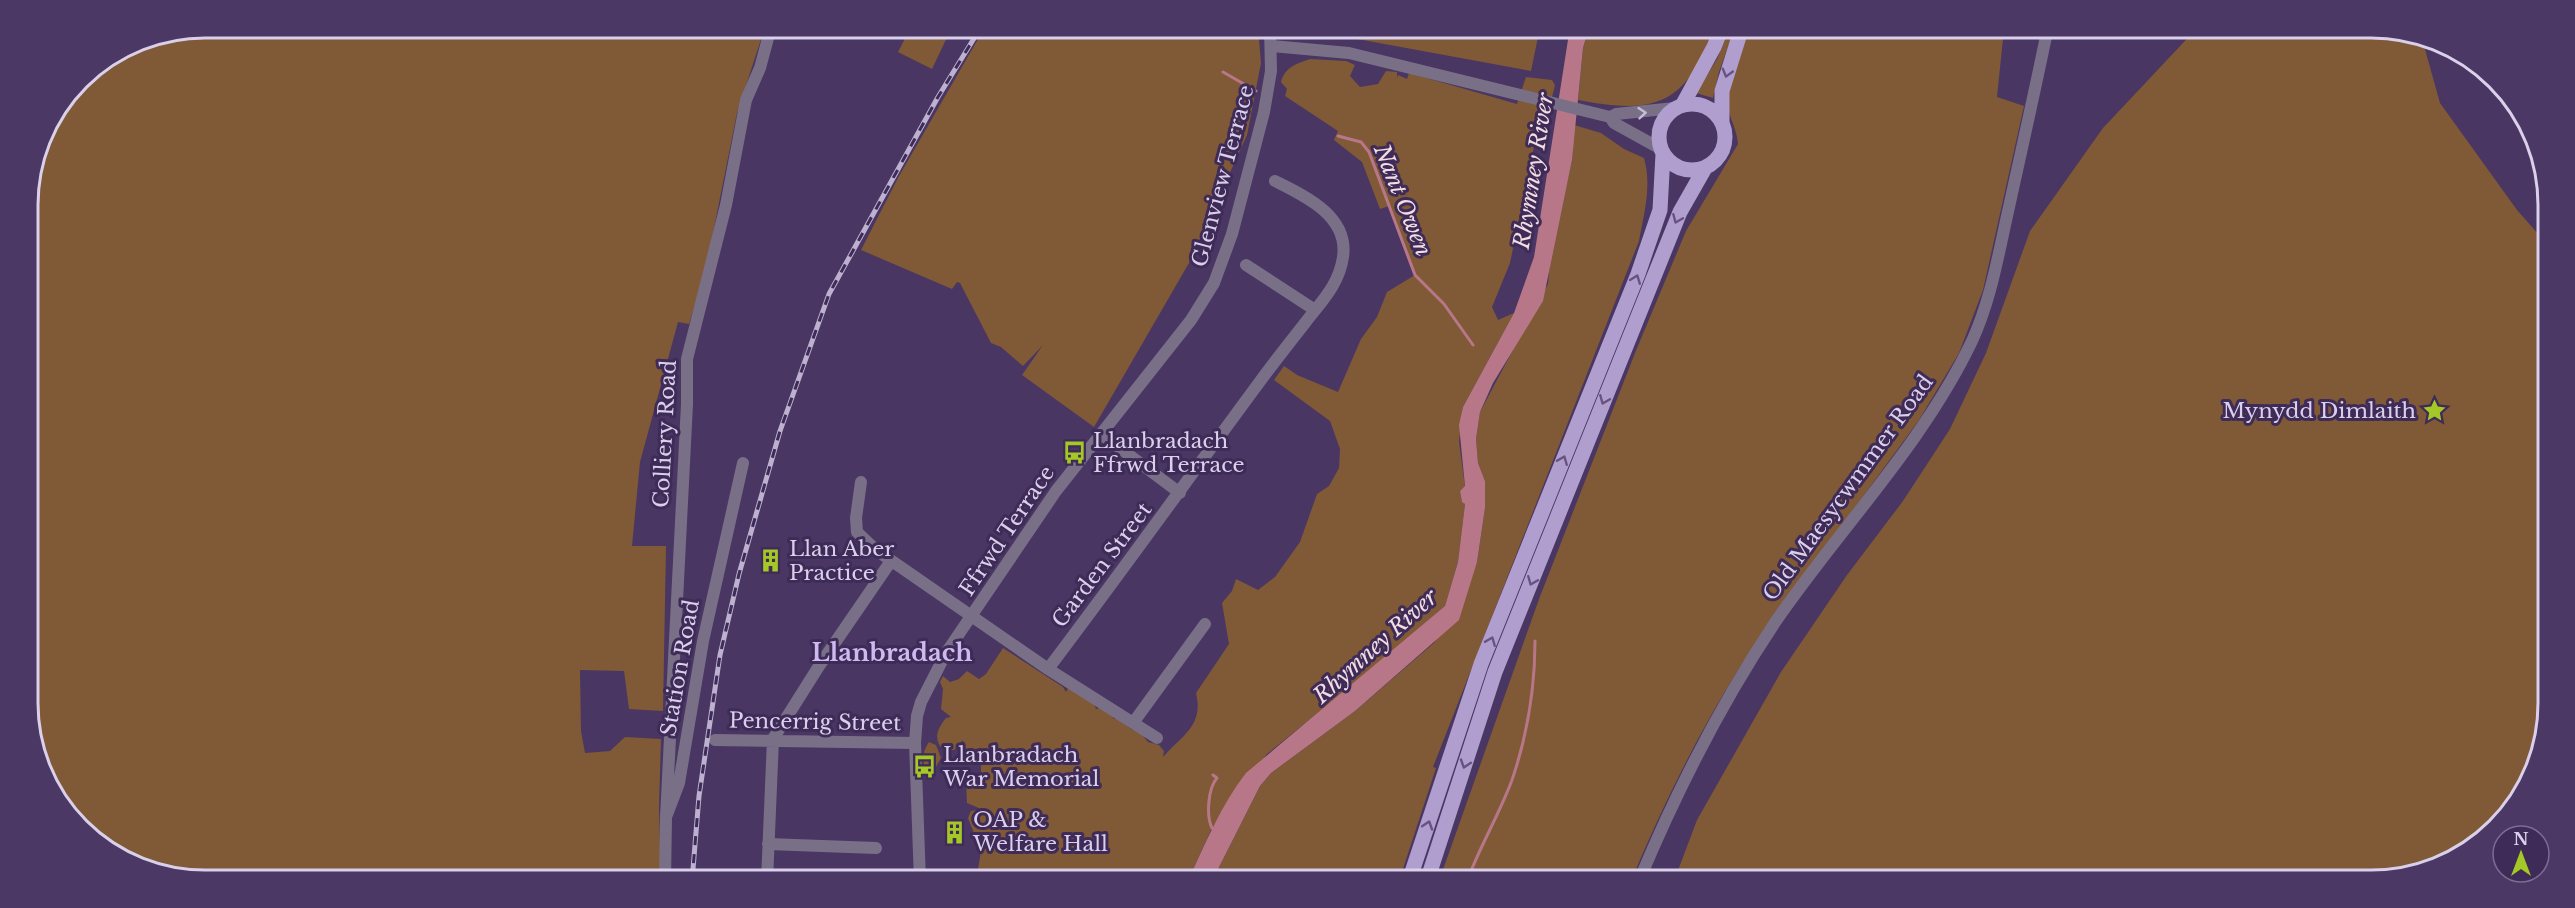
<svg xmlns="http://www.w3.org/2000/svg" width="2575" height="908" viewBox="0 0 2575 908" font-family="'Libre Baskerville',serif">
  <rect width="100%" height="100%" fill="#493663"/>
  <!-- green -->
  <path fill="#805936" d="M204 27H765L737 113 705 273 689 324 678 322 640 462 632 546H666L663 711 629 709 624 671 580 670 581 731 585 753 610 751 625 737 661 739 659 807 661 881H204L148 872 71 821 30 738 27 192 45 125 87 71 137 40Z
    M911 27H952L932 69 898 52Z
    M985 27H1258L1261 63 1247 135 1189 263 1094 427 1022 375 1043 345 1023 366 1001 347 991 343 960 283 957 282 952 289 861 250 899 176Z
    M1329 27H1540L1531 71 1330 34Z
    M1589 27H1714C1687 105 1655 115 1578 100L1583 48Z
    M1730 27H1735L1719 72 1713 98 1696 93 1717 59Z
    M1750 27 2004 29 1997 97 2024 106 1983 290 1959 353 1919 420 1796 588C1774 613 1757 640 1740 667 1697 735 1662 807 1631 881H1439L1539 599 1635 353 1686 231 1738 144C1737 131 1731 121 1728 108 1723 88 1743 47 1750 27Z
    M2198 27H2371L2421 35 2440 103 2517 210 2547 244 2548 704 2539 761 2518 803 2479 844 2428 871 2382 881H1674L1697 820 1781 672 1847 575 1903 501 1950 429 1986 353 2030 231 2103 128Z
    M1310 59 1346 61 1355 65 1350 76 1360 87 1378 84 1386 71 1397 72V78L1398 75 1407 79 1409 73 1517 104 1526 77 1552 80 1555 85 1546 122 1538 127 1510 263 1492 307 1498 320 1514 313 1463 407 1459 441 1465 487 1460 491 1462 501 1465 504 1458 562 1445 606 1365 675 1267 754 1212 828 1188 881H976L981 851 968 818 971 811 981 809 967 803 966 782 981 777V765L965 755 963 740 954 750H943C933 739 937 729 946 718L951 717 941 709 943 689 940 682 943 676 950 682 959 679 967 671 979 679 986 674 1003 648 1063 687 1066 692 1069 686 1092 698 1096 709 1106 706 1114 719 1122 718C1127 726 1129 730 1139 731L1148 742 1159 745 1164 751 1163 757C1182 735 1204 726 1196 693L1229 644 1222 603 1232 591 1236 579 1258 590 1275 577 1300 542 1317 494 1329 486 1339 468 1340 449 1330 421 1274 380 1284 366 1297 375 1338 392 1361 339 1377 317 1387 292 1415 275 1389 206 1380 209 1362 162 1334 140 1338 131 1285 96 1287 89 1281 82C1285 67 1296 64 1310 59Z
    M1574 125 1601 133 1624 149 1644 158C1652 186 1644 213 1639 241L1433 767 1436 768 1399 881H1387L1389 875 1381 873 1378 881H1212L1260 786 1271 773 1355 711 1435 642 1477 562 1485 508V481L1478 463 1476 439 1480 412 1548 284 1550 260 1572 160Z
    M929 742 936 745 941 758 933 772H926C922 760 922 752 929 742Z"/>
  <!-- water -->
  <path fill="#b87789" d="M1570 27H1589L1583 48 1572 160 1543 301 1493 383 1480 412 1476 439 1478 463 1485 481V508L1477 562 1459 620 1355 711 1271 773 1260 786 1212 881H1188C1205 844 1221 805 1246 773L1445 606 1458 562 1465 504 1462 502 1460 491 1465 486 1459 425 1463 407 1514 313 1534 257Z"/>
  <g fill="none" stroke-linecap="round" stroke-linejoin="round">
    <!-- stream -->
    <path stroke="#b87789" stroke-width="3" d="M1223 72 1256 91
      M1338 136 1361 142 1369 152 1415 275 1444 304 1473 345
      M1212 828C1206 816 1208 788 1217 778L1213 775
      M1467 881C1480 846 1499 815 1512 780 1527 736 1535 688 1535 641"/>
    <!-- minor -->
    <path stroke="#797088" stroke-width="12" d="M1246 265 1315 310
      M1101 434 1180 493
      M861 482 856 518 857 532 876 550 1048 669 1157 738
      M1048 669C1120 574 1190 476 1261 380 1275 361 1290 342 1305 323 1321 302 1339 285 1343 257 1349 216 1305 196 1275 181
      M1133 723 1205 624
      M715 740 915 743
      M666 817 687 404V359L726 205 746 100 760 68 771 27
      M768 844 876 848
      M665 881 666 817 679 783 703 641 743 463
      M767 881 773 739 819 666 891 561
      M1639 881C1677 790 1721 703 1776 621 1840 528 1923 444 1972 341 1990 302 1998 257 2007 216 2021 153 2035 90 2048 27"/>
    <!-- tertiary -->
    <path stroke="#797088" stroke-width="12" d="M1272 46 1349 53 1610 117 1616 114 1675 108
      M1610 117 1614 123 1661 149
      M920 881 915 743 917 716 921 702 946 653 1056 491 1191 320 1214 283 1232 234 1264 112 1271 71 1270 27"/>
    <!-- primary -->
    <path stroke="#b09ece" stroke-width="15" d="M1659 137a33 33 0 1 1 66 0a33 33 0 1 1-66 0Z
      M1683 104 1714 47 1722 27
      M1722 121V91L1742 27
      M1409 881 1481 664 1638 274 1660 210 1663 154
      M1427 881 1495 672 1680 212 1705 168"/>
    <defs>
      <path id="rail" d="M692 881 699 796 720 655 739 574 780 431 829 294 938 97 981 27"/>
    </defs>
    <!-- rail casing -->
    <use href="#rail" stroke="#bdb1d0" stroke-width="5"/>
    <!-- rail -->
    <use href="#rail" stroke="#3f2b58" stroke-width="3" stroke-dasharray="9" stroke-linecap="butt"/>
  </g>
  <!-- one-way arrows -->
  <defs><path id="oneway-chevron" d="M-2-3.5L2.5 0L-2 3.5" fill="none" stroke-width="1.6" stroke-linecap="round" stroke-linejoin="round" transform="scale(1.5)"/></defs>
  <g stroke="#675381">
    <use href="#oneway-chevron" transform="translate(1727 73) rotate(106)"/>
    <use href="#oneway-chevron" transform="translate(1677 219) rotate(113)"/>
    <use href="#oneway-chevron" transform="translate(1636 279) rotate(-69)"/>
    <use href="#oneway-chevron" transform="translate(1604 400) rotate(112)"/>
    <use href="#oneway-chevron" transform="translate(1563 460) rotate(-68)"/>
    <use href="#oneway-chevron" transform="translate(1532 581) rotate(112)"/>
    <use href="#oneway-chevron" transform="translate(1491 641) rotate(-68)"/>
    <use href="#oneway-chevron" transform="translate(1465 764) rotate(108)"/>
    <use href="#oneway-chevron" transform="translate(1428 825) rotate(-72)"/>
  </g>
  <use stroke="#c7bdd7" href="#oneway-chevron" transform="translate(1642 113) rotate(-5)"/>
  <!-- icons -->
  <defs>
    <symbol id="sight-bare" viewBox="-9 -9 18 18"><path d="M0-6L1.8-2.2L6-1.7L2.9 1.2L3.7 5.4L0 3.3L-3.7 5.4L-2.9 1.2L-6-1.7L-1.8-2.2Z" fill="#a4c825" stroke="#3f2b58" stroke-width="2.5" paint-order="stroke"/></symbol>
    <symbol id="bus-bare" viewBox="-9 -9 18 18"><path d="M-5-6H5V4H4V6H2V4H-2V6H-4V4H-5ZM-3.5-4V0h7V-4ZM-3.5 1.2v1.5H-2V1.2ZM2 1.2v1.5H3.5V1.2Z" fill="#a4c825" stroke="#3f2b58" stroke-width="2.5" paint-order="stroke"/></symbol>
    <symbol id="building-bare" viewBox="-9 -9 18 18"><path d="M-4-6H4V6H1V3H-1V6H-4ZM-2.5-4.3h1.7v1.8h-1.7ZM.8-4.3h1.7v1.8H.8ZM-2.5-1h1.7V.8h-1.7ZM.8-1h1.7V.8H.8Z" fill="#a4c825" stroke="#3f2b58" stroke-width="2.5" paint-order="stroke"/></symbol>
  </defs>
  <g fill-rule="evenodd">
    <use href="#sight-bare" x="2418" y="394" width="33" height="33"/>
    <use href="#bus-bare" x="1058" y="436" width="33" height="33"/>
    <use href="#building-bare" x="754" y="544" width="33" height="33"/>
    <use href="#bus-bare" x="908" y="750" width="33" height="33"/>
    <use href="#building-bare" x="938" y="816" width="33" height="33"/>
  </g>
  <g text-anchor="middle" stroke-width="6" stroke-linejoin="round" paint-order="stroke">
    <!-- street labels -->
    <g font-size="21" fill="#dad0eb" stroke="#3f2b58">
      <text transform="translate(1223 176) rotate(-75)" y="7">Glenview Terrace</text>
      <text transform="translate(665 434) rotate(-87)" y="7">Colliery Road</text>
      <text transform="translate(1848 488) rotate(-54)" y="7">Old Maesycwmmer Road</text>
      <text transform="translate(1007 531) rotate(-56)" y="7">Ffrwd Terrace</text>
      <text transform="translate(1102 565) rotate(-53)" y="7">Garden Street</text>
      <text transform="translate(680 668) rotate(-80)" y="7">Station Road</text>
      <text transform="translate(815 722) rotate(1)" y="7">Pencerrig Street</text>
    </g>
    <!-- poi labels -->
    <g font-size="21" fill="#dad0eb" stroke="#3f2b58" text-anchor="start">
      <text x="2416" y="418" text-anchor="end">Mynydd Dimlaith</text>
      <text x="1093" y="448">Llanbradach<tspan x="1093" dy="24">Ffrwd Terrace</tspan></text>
      <text x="789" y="556">Llan Aber<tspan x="789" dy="24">Practice</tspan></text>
      <text x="943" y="762">Llanbradach<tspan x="943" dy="24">War Memorial</tspan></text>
      <text x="973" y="827">OAP &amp;<tspan x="973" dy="24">Welfare Hall</tspan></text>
    </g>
    <!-- water labels -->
    <g font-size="22" font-style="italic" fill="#f2dee2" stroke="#3f2b58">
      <text transform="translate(1533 171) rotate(-81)" y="8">Rhymney River</text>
      <text transform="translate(1403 200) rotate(68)" y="8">Nant Owen</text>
      <text transform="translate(1375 646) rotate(-42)" y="8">Rhymney River</text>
    </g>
    <!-- quarter labels -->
    <g font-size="24" font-weight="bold" fill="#cfbaf0" stroke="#3f2b58">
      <text x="892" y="661">Llanbradach</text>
    </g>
  </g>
  <!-- crop -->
  <path d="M0 0H2575V908H0ZM205 38H2371A167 167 0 0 1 2538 205V703A167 167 0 0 1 2371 870H205A167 167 0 0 1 38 703V205A167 167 0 0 1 205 38Z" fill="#4b3864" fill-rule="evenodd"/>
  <path fill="none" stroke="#dad0eb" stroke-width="3" d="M205 38H2371A167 167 0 0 1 2538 205V703A167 167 0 0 1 2371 870H205A167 167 0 0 1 38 703V205A167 167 0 0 1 205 38Z"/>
  <!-- north arrow -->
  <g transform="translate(2521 854)"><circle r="28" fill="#3f2b58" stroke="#7d6d93" stroke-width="1.5"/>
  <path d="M0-4.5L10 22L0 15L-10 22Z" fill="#a4c825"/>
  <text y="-9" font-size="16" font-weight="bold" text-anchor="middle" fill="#dad0eb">N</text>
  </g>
</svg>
